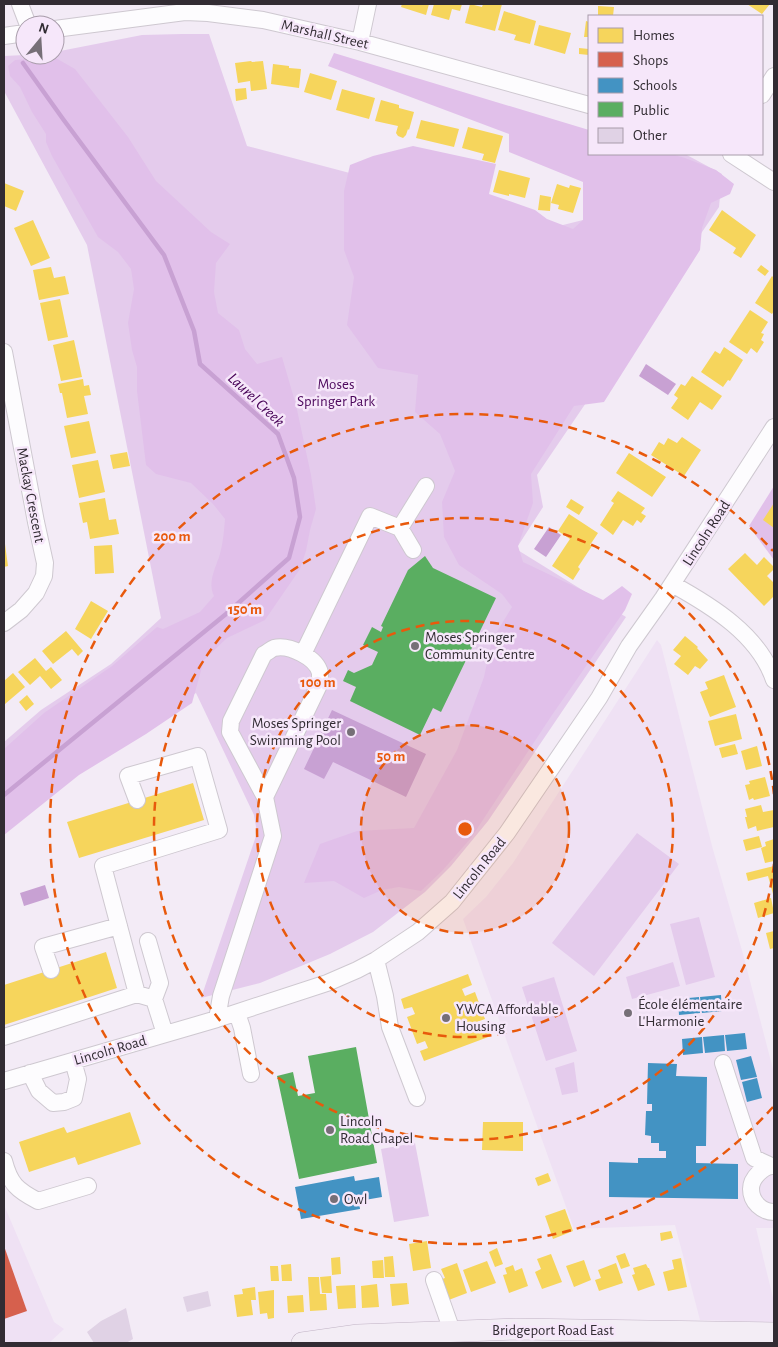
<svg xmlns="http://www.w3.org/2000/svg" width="778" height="1347" viewBox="0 0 778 1347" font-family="'Alegreya Sans',sans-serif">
  <rect width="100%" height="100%" fill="#f3ebf6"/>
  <!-- built -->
  <path fill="#efe1f4" d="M657 640 661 645 712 846 743 954 774 1073V1228H756L774 1302V1322L700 1320 675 1225 574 1229 463 919 486 897 513 863Z
    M4 1205 54 1322 64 1329 49 1343H4Z"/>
  <!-- green -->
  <path fill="#e4cbec" d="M182 34H209L247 146 555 227 591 218 595 154H685L722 174 719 207 537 475 543 507 516 549 626 617 488 821 451 866 425 892 373 932 330 954 260 983 201 998 257 833 254 815 196 693 108 746 4 816V742L41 710 111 664 161 618 87 245 4 91V56L25 55H55V52L142 35Z
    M637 833 679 864 594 976 552 943Z
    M699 917 715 977 686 985 670 924Z
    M673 962 680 986 632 999 626 977Z
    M554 977 577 1051 546 1061 522 987Z
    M574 1062 578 1092 562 1095 555 1068Z
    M415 1143 429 1216 394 1222 381 1149Z"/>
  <!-- forest -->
  <path fill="#e1c0ea" d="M334 53 589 130V154H671L685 158 716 170 734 184 730 194 711 203 702 228 700 250 604 402 574 406 531 474 533 503 518 546 523 562 603 600 622 586 632 594 625 610 552 715 471 838 442 871 421 891 399 887 382 890 364 898 334 881 304 883 320 844 357 831 414 828 457 750 484 677 492 640 512 607 502 594 459 565 444 537 442 502 455 471 440 434 415 412 418 375 378 368 347 325 354 277 344 250V191L350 165 373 156 413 146 496 164 489 194 535 210 547 219 573 229 583 220V182L509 152V134L328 66Z
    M54 57 75 69 128 137 156 181 211 232 230 244 216 263 214 292 218 313 239 330 245 349 257 364 282 357 296 405 311 475 316 509 310 530 306 551 300 569 265 620 227 638 204 660 192 703 146 734 79 775 4 835V749L44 713 112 666 157 627 163 629 200 612 214 596C207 582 216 567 220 554 223 543 224 531 225 519L213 504 191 483 156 474 146 465 137 391V367L132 350 128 323 134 289 131 269 118 252 98 237 52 156 46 142V134L32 112 20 87 10 76 8 66 15 60Z
    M774 486V560L749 526Z"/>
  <!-- water -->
  <path fill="#c8a1d3" d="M646 364 676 384 668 395 639 376Z
    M549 527 561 535 546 557 534 549Z
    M332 710 426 754 406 797 333 762 324 779 304 769Z
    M45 885 49 898 24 906 20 893Z"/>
  <!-- homes -->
  <path fill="#f6d55c" d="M402 4H429L426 15 401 7Z
    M434 4H462L460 11 452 9 449 20 431 15Z
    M470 4 482 7 483 4H502L495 31 465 23Z
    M747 4H770L762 14Z
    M598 6 614 7 613 16H598Z
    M504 11 536 21 530 44 514 40 516 35 498 30Z
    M586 21 589 22V37H584Z
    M539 25 571 33 565 54 534 45Z
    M579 48 589 49V55L579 54Z
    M251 61 252 62 263 61 267 89 251 91 250 81 238 83 235 63Z
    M273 64 289 66V68L301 69 299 88 271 84Z
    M310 73 337 81 331 100 304 92Z
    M246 88 247 99 236 101 235 89Z
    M342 89 375 98 369 119 336 110Z
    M381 100 399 105V108L414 112 409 130 408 129 406 135 403 138 398 136 396 133 398 126 375 121Z
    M421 120 459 129 454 147 416 138Z
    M468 127 503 136 495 163 482 160 484 154 462 148Z
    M499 170 530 178 525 198 509 194V196L493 192Z
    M4 183 24 191 16 211 4 206Z
    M557 184 569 188 570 185 581 188 573 213 558 209 559 205 551 203Z
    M540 195 551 197 550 211 538 210Z
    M722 210 756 235 741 258 733 253 736 248 709 230Z
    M33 220 50 258 31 266 14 228Z
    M761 265 769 271 765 276 757 270Z
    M51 267 54 278 65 276 69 294 39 300 33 270Z
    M772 276 774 278V311L772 314 755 303Z
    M60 299 68 337 48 341 40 303Z
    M750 310 768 322 761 333 764 334 761 340 764 342 757 353 751 348 747 354 729 342Z
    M74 340 82 377 61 381 53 345Z
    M724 347 743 360 730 381 728 380 723 387 701 372 715 351 720 354Z
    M692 376 722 396 712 410 700 402 688 420 671 408 678 398 674 395 681 384 685 386Z
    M83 379 84 386 89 385 91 395 84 396 88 414 67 418 62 393H60L58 384Z
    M89 421 96 453 71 458 64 426Z
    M682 437 701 450 684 476 651 455 659 442 664 445 668 438 677 443Z
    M127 452 130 466 113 469 110 455Z
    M629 453 666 477 652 497 616 473Z
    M98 460 105 492 79 498 72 465Z
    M618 491 645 508 641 513 646 516 641 523 637 520 633 526 623 520 613 535 600 525 614 503 611 501Z
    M105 498 109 520 116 519 119 534 90 539 87 522 83 523 79 503Z
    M571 499 584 507 579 515 566 507Z
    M774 503V528L763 520Z
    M569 514 598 533 590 545 592 546 578 567 580 569 573 580 552 566 570 539 558 531Z
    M4 544H5L8 566 4 567Z
    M112 545 114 573 95 574 94 546Z
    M745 553 757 565 764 557 774 567V569L767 576 774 583V596L764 606 728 569Z
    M91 601 108 611 91 639 75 629Z
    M66 631 83 651 78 656 72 649 53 664 42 651Z
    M685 636 698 647 697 648 708 660 700 669 695 666 688 675 674 664 681 656 673 650Z
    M35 658 46 671 51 667 62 680 51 689 40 676 30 685 18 672Z
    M13 673 25 687 5 704 4 681Z
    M724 675 736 707 710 717 700 692 708 689 705 682Z
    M27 695 34 704 26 711 19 702Z
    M736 714 742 739 715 746 708 721Z
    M735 744 738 754 722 758 719 748Z
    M757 746 762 766 746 770 741 751Z
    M765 777 770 796 754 800 753 798 749 800 745 785 750 784 749 781Z
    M193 783 204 820 79 858 67 822Z
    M761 805 763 812 774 810V827L757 831 756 826 748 829 745 817H747L745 809Z
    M759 836 762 847 746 851 743 840Z
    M774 839V861L765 863 761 848 766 846 765 842Z
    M774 866V894H773L768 876 748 881 746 873Z
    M771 898 774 913 758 918 754 903Z
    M774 931V948L770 949 766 933Z
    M106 952 117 988 4 1025V985Z
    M468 974 472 985 462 989 465 996 475 992 485 1019 474 1023 477 1030 488 1026 491 1036 424 1061 420 1051 428 1048 425 1041 417 1044 407 1017 415 1014 412 1007 404 1009 401 999Z
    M130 1112 141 1144 78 1165 75 1157 29 1172 19 1142 64 1127 67 1133Z
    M483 1122H523V1151L482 1150Z
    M548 1173 551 1181 538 1186 535 1178Z
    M565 1209 573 1231 553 1239 545 1216Z
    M671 1231 673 1238 661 1241 660 1233Z
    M427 1241 431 1268 413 1271 409 1244Z
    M497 1248 503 1264 495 1267 489 1252Z
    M625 1253 630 1266 621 1269 616 1256Z
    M551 1254 562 1282 542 1289 535 1272 541 1269 537 1259Z
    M393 1256 395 1277H385L384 1257Z
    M340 1257 341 1274 332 1275 331 1258Z
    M681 1258 687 1287 668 1291 663 1272 674 1269 672 1260Z
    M383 1260 384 1278H373L372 1261Z
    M584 1260 591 1280 574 1287 566 1266Z
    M487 1261 496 1283 471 1292 463 1270Z
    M457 1263 467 1293 446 1301 439 1280 445 1278 441 1269Z
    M616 1263 623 1283 599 1291 595 1280 601 1278 598 1270Z
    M291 1264 292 1281H282L281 1265Z
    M646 1264 648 1268H649L655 1285 638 1291 632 1275 635 1274 633 1268Z
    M513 1265 515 1271 522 1268 528 1286 509 1293 503 1275 507 1274 505 1268Z
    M270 1266H278L279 1281H271Z
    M331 1276 332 1293H322L320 1277Z
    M308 1277H319L320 1294H326L327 1310 310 1311Z
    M407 1283 409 1304 392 1306 390 1284Z
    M377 1284 379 1307 362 1308 361 1286Z
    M355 1285 356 1308 338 1309 336 1286Z
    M255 1287 256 1300H251L253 1315 237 1317 234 1295 243 1294 242 1289Z
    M274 1290V1318L268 1319 267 1313 260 1314 258 1292Z
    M303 1295 304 1312 288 1313 287 1296Z"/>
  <!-- shops -->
  <path fill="#d6604d" d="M4 1246 27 1311 4 1319Z"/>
  <!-- schools -->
  <path fill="#4393c3" d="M721 995 722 1011 702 1013 700 997Z
    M699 997 700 1013 679 1015 678 999Z
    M745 1033 747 1049 727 1051 725 1035Z
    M724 1035 725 1051 705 1053 703 1037Z
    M702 1037 703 1053 683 1055 682 1039Z
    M751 1056 757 1077 741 1080 736 1060Z
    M648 1063 677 1064 676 1076 707 1077 706 1146H696V1163L738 1164V1199L609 1197V1162L638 1163V1158H666V1151H659V1143H651V1136L645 1135 646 1111H652V1104H647Z
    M757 1078 762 1098 747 1102 742 1082Z
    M354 1176 355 1181 379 1177 382 1197 359 1201 360 1209 301 1219 295 1187Z"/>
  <!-- public -->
  <path fill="#5aae61" d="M425 556 433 568 496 598 441 712 433 708 420 735 350 701 356 687 343 681 348 670 354 673 372 665 378 652 363 645 372 627 381 632 383 627 381 626 408 570Z
    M356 1047 377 1163 299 1179 277 1076 293 1072 298 1096 315 1093 308 1056Z"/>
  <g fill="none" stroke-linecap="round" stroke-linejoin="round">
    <!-- stream -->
    <path stroke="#c8a1d3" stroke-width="4.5" d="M4 795 226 614 289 558 300 517 294 478 278 434 200 364 194 331 164 255 63 119 23 63"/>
  </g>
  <!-- building -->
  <path fill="#e0d2e5" d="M208 1291 211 1306 187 1312 183 1297Z
    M126 1308 133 1339 126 1343H94L87 1332 101 1321Z"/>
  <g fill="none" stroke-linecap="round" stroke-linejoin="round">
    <defs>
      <path id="minor" d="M20 4 28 25
        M55 29 185 12 208 13 263 20 360 42 589 105
        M4 36 25 33
        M360 42 368 4
        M762 95 774 76
        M731 154 774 182
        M4 352 36 522 45 563 44 576 36 593 21 610 4 623
        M400 528 426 486
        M672 584C712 606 759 635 774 680
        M303 654 370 516 400 528 413 550
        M137 800 128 776 198 756 219 830 103 866 137 994
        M148 941 160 983 154 999 165 1034
        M376 960 385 996 390 1027 417 1098
        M51 970 43 947 119 926
        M237 1013 242 1028 251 1074
        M217 1019 221 996 273 836 265 797 230 732 231 721 264 654C267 653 271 649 274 648 289 644 317 658 320 673 320 677 320 682 319 685L265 797
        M4 1037 137 994 154 999
        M723 1063 754 1158 769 1165
        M30 1073 39 1091 53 1103 64 1102 74 1098 78 1079 73 1061
        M4 1081 217 1019 327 983 357 970 376 960 418 932 452 902 507 833 599 698 629 646 663 598 774 427
        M4 1161C10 1184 17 1190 38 1201L88 1186
        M774 1166C764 1165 751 1178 751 1189 751 1202 762 1212 774 1212
        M434 1280 452 1331"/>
      <path id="major" d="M302 1343 358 1335 516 1329 774 1333"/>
    </defs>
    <!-- minor casing -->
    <use href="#minor" stroke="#cec8d0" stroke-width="18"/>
    <!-- major casing -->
    <use href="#major" stroke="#c1b3c5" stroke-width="22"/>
    <!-- minor -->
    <use href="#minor" stroke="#fdfcfe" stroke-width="16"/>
    <!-- major -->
    <use href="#major" stroke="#f3edf5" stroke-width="21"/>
  </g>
  <!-- distance rings -->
  <circle cx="465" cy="829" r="104" fill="#e8590c" fill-opacity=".12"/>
  <g fill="none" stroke="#e8590c" stroke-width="2.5" stroke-dasharray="9 6">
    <circle cx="465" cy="829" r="104"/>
    <circle cx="465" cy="829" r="208"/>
    <path d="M774 864A311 311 0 1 1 774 794"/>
    <path d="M773 1107A415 415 0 1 1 773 551"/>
  </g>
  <!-- markers -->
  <g fill="#766f77" stroke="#f6e7fa" stroke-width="2">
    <circle cx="415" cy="646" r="5"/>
    <circle cx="351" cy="732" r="5"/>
    <circle cx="628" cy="1013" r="5"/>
    <circle cx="446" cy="1018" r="5"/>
    <circle cx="330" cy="1130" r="5"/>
    <circle cx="334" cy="1199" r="5"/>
  </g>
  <g text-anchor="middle" stroke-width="5" stroke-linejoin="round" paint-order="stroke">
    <!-- street labels -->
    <g font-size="15" fill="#322c33" stroke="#f6e7fa">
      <text transform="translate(325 34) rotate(13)" y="5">Marshall Street</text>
      <text transform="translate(31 495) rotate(79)" y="5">Mackay Crescent</text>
      <text transform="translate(706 533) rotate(-57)" y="5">Lincoln Road</text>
      <text transform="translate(479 868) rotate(-51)" y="5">Lincoln Road</text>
      <text transform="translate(110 1050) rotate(-16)" y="5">Lincoln Road</text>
      <text x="553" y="1335">Bridgeport Road East</text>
    </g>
    <!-- park labels -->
    <g font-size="15" fill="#4c075c" stroke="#f6e7fa">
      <text x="336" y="389">Moses<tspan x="336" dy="17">Springer Park</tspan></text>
    </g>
    <!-- poi labels -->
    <g font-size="15" fill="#322c33" stroke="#f6e7fa" text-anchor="start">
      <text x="425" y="642">Moses Springer<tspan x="425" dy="17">Community Centre</tspan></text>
      <text x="341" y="728" text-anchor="end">Moses Springer<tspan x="341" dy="17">Swimming Pool</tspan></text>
      <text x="638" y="1009">École élémentaire<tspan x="638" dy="17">L'Harmonie</tspan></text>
      <text x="456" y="1014">YWCA Affordable<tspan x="456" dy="17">Housing</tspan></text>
      <text x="340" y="1126">Lincoln<tspan x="340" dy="17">Road Chapel</tspan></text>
      <text x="344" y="1204">Owl</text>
    </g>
    <!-- water labels -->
    <g font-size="16" font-style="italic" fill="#460056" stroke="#f6e7fa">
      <text transform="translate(257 399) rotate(43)" y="6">Laurel Creek</text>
    </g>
  </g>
  <circle cx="465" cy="829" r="8" fill="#e8590c" stroke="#f6e7fa" stroke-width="2.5"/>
  <g font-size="15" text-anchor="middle" font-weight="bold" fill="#e8590c" stroke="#f6e7fa" stroke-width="5" stroke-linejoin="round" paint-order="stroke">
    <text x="172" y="541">200 m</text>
    <text x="245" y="614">150 m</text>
    <text x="318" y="687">100 m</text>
    <text x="391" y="761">50 m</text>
  </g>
  <!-- border -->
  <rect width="778" height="1347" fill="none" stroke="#322c33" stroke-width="10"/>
  <!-- legend -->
  <rect x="588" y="15" width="175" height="140" fill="#f6e7fa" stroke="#a89caa"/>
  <rect x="598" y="28" width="25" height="15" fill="#f6d55c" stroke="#a89caa"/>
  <text x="633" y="40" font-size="15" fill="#322c33">Homes</text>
  <rect x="598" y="52" width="25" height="15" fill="#d6604d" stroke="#a89caa"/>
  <text x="633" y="65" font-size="15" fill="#322c33">Shops</text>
  <rect x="598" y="78" width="25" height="15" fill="#4393c3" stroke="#a89caa"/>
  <text x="633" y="90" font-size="15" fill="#322c33">Schools</text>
  <rect x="598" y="102" width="25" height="15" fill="#5aae61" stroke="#a89caa"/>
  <text x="633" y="115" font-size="15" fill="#322c33">Public</text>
  <rect x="598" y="128" width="25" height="15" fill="#e0d2e5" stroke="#a89caa"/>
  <text x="633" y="140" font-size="15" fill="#322c33">Other</text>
  <!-- north arrow -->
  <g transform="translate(40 40) rotate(18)"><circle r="24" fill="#f6e7fa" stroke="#a89caa"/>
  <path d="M0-4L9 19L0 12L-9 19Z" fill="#766f77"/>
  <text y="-8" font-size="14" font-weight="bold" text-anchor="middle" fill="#322c33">N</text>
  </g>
</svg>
